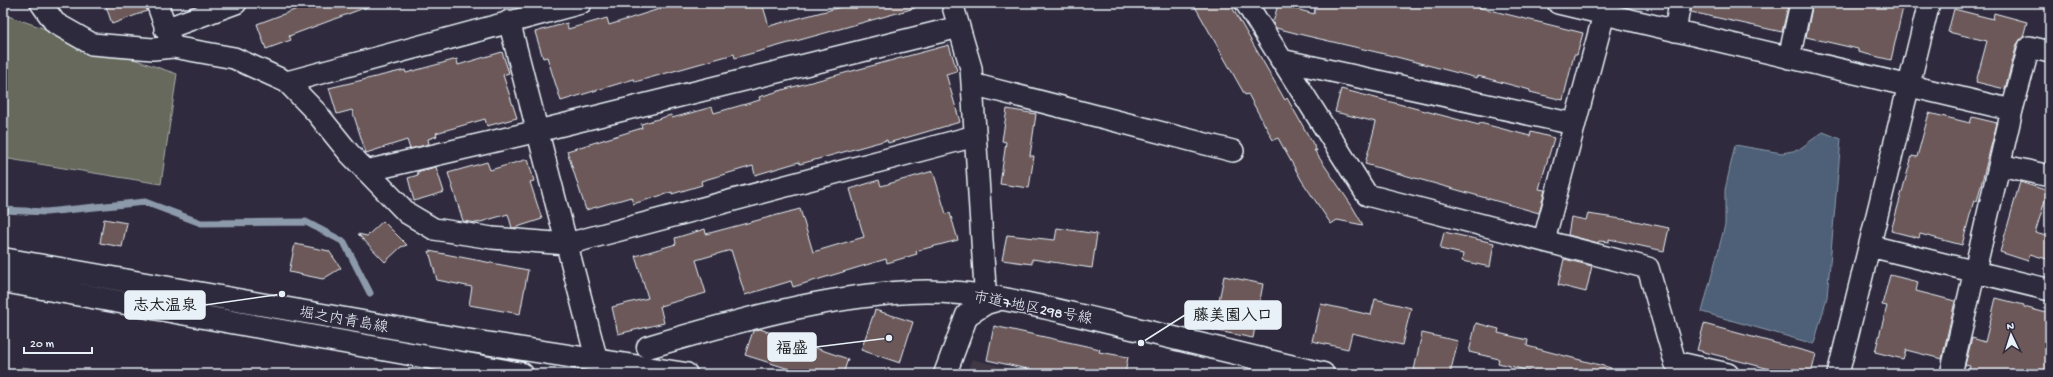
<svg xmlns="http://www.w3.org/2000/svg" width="2053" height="377" viewBox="0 0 2053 377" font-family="'Gochi Hand','Klee One',sans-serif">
  <rect width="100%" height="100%" fill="#2f2a3d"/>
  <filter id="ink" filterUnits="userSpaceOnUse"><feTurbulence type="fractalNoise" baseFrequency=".025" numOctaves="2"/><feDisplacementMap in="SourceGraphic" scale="8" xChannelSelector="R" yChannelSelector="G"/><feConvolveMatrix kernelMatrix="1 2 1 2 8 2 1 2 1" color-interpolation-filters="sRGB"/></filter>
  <g filter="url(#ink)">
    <!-- built -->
    <path fill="#413845" d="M972 359 1030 374H966Z"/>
    <!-- green -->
    <path fill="#66695b" stroke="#a7adaa" d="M3 3H8V16L177 74 161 184 3 158Z
      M22 367 72 374H21Z"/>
    <!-- water -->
    <path fill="#4e6078" stroke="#8c9aab" d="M1823 132 1841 139 1827 297 1814 344 1702 312 1725 225V190L1735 145 1782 153 1798 150Z"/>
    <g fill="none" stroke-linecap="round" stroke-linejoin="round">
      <!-- stream -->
      <path stroke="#8c9aab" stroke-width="7" d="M3 210 46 212 145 202 201 223 306 222 344 242 370 293"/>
    </g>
    <!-- building -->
    <path fill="#6c5859" stroke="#e8f1f8" d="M105 3H145L147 11 112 24Z
      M295 3H371L372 5 289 36 291 40 266 49 257 24 297 9Z
      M678 3H762L769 26 856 3H914L915 8 735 58 734 54 635 82 634 79 561 101 547 57 543 58 535 32 567 23 568 29 607 18 609 25Z
      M1193 3H1233V9L1285 100 1287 98 1317 151 1314 150 1352 206 1363 225 1337 220 1331 224 1302 181 1278 138 1273 140 1248 94 1245 95Z
      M1316 3H1461L1583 33 1577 55H1574L1563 100 1530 92V90L1478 76 1477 78 1389 55 1303 35 1276 28 1273 23 1278 4 1314 14Z
      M1692 3H1770L1788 7 1782 32 1691 12Z
      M1813 3H1904L1891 60 1858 52V49L1806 37Z
      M1954 9 1993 19 1994 13 2027 22 2023 37 2017 44 2005 89 1976 82 1987 41 1948 32Z
      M949 45 957 71 946 74 960 122 888 143 887 140 800 164 799 162 755 175 753 166 701 181 702 185 672 194V192L633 204 631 197 586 210 567 151 642 128 641 124 671 115 672 118 712 107 714 113 760 100 759 97 789 88Z
      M502 52 509 73 503 75 517 118 487 126 485 119 436 133 437 136 428 139 429 144 410 149 407 140 366 153 352 110 337 114 329 88 405 70 406 73 457 59 458 65Z
      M1341 89 1479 125 1480 123 1530 136 1531 132 1554 138 1539 189 1545 190 1539 213 1365 164 1376 122 1335 112Z
      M1007 109 1036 114 1030 156H1034L1029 188 1000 184 1006 142 1002 141Z
      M1929 113 1970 123 1972 117 1997 123 1977 201 1974 200 1962 245 1920 234 1919 238 1891 231 1912 156 1917 157Z
      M528 159 534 181 530 182 542 219 514 228H512L508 214 477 223 463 221 448 173 487 162 490 170Z
      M436 167 444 192 414 201 408 178 418 175 417 172Z
      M933 171 946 214 950 213 958 240 916 251 917 254 887 263 886 259 793 287 791 281 745 295 731 250 696 260 706 293 660 306 664 323 618 334 612 307 648 298 635 256 676 244 675 238 705 229 706 234 800 209 813 252 864 237 850 189 879 180 881 186Z
      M2020 182 2048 191 2035 233 2050 237V260L2030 254 2028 261 2000 252Z
      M1588 214 1635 221 1669 228 1664 251 1609 239V242L1599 241 1598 243 1568 235 1571 217 1586 220Z
      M104 219 127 223 122 247 100 243Z
      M383 221 407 245 401 247 385 262 358 234 367 236Z
      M1057 228 1097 234 1092 268 1032 259V264L1002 260 1007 235 1055 240Z
      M1444 232 1494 243 1490 267 1462 261 1463 254 1440 249Z
      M295 244 329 251 341 268 323 279 289 272Z
      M429 251 528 270 520 314 469 305 472 287 437 280Z
      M1564 259 1592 266 1586 292 1558 285Z
      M1890 275 1918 282 1916 291 1955 301 1942 359 1906 350 1903 359 1875 352 1887 306 1882 305Z
      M1224 276 1263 284 1253 338 1213 330Z
      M1996 298 2024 305V307L2050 314V357L2046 374H1986L1969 370 1970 366 1965 365 1972 338 1985 342Z
      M1375 299 1411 308 1402 345 1352 333 1348 349 1312 341 1321 304 1371 315Z
      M875 310 913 322 900 363 861 350Z
      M1476 323 1499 329 1498 333 1528 340 1527 346 1611 368 1610 374H1528L1529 371 1498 363 1499 359 1469 352Z
      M1704 324 1816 354 1811 374H1789L1697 350Z
      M994 326 1100 349 1099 352 1128 357 1125 374H1050L987 360Z
      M760 329 848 359 843 374H805L745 355 753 331Z
      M1422 333 1458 341 1450 374H1430L1414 370Z"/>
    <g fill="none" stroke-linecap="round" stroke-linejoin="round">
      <defs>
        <path id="minor" d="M41 3 55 23 92 44 153 49 173 47 234 58 287 82 316 112 349 153 407 213 434 229 492 238 567 244 975 136
          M157 3 171 42
          M952 3 971 68 986 303
          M1246 3 1367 195 1648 268 1675 362 1728 374
          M1558 3 2012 110
          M509 21 597 361
          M165 29 236 3
          M1675 31 1680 3
          M1789 58 1801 3
          M1281 60 1574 124
          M287 82 581 3
          M972 84 1233 151
          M2000 165 2050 176
          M366 171 538 131 959 27
          M1544 240 1604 14
          M1870 246 2050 290
          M1838 374 1929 3
          M1951 374 2012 110 2029 47 2050 52"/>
        <path id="tertiary" d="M648 347C734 322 819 297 909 292 976 288 1042 307 1107 322 1179 340 1251 357 1323 374
          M945 374 967 315 986 303 1000 299"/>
        <path id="secondary" d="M3 259 465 340 686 374
          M3 281 522 374"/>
      </defs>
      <!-- minor casing -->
      <use href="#minor" stroke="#e8f1f8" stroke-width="24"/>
      <!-- tertiary casing -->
      <use href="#tertiary" stroke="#e8f1f8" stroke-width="25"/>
      <!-- secondary casing -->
      <use href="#secondary" stroke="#e8f1f8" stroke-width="25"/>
      <!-- minor -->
      <use href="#minor" stroke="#2f2a3d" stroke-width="21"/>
      <!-- tertiary -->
      <use href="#tertiary" stroke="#2f2a3d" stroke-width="22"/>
      <!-- secondary -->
      <use href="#secondary" stroke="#2f2a3d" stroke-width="22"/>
    </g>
  </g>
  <g text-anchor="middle" stroke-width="3" stroke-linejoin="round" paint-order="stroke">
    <!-- street labels -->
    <g font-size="15" fill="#e8f1f8" stroke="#2f2a3d">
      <text transform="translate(1033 307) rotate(11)" y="5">市道7地区298号線</text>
      <text transform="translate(344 319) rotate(10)" y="5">堀之内青島線</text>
    </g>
  </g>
  <!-- callouts -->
  <path fill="none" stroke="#e8f1f8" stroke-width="1.5" d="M282 294L205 305M1141 343L1185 315M889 338L816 347"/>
  <g fill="#e8f1f8" stroke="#2f2a3d" stroke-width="1.5">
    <circle cx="282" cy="294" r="4"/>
    <circle cx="1141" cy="343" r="4"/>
    <circle cx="889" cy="338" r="4"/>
  </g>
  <g fill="#e8f1f8" stroke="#e8f1f8" stroke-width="1.5">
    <rect x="125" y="291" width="80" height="28" rx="4"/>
    <rect x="1185" y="301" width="96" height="28" rx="4"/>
    <rect x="768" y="333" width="48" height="28" rx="4"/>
  </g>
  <g font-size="16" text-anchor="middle" font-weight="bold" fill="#111">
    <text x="165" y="310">志太温泉</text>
    <text x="1233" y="320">藤美園入口</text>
    <text x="792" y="353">福盛</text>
  </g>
  <!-- margin -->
  <rect width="2053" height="377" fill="none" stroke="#2f2a3d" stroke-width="16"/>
  <rect x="8" y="8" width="2037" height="361" fill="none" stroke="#e8f1f8" stroke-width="1.5" filter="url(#ink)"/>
  <!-- north arrow -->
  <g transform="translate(2011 335) rotate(356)" stroke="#2f2a3d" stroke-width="3" paint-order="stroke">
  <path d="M0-3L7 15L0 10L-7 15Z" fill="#e8f1f8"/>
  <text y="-6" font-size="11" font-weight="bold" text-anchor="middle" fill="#e8f1f8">N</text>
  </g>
  <!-- scale -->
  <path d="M24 347v6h68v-6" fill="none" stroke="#e8f1f8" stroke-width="2"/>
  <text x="30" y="347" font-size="12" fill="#e8f1f8" stroke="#2f2a3d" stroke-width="3" paint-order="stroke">20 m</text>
</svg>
